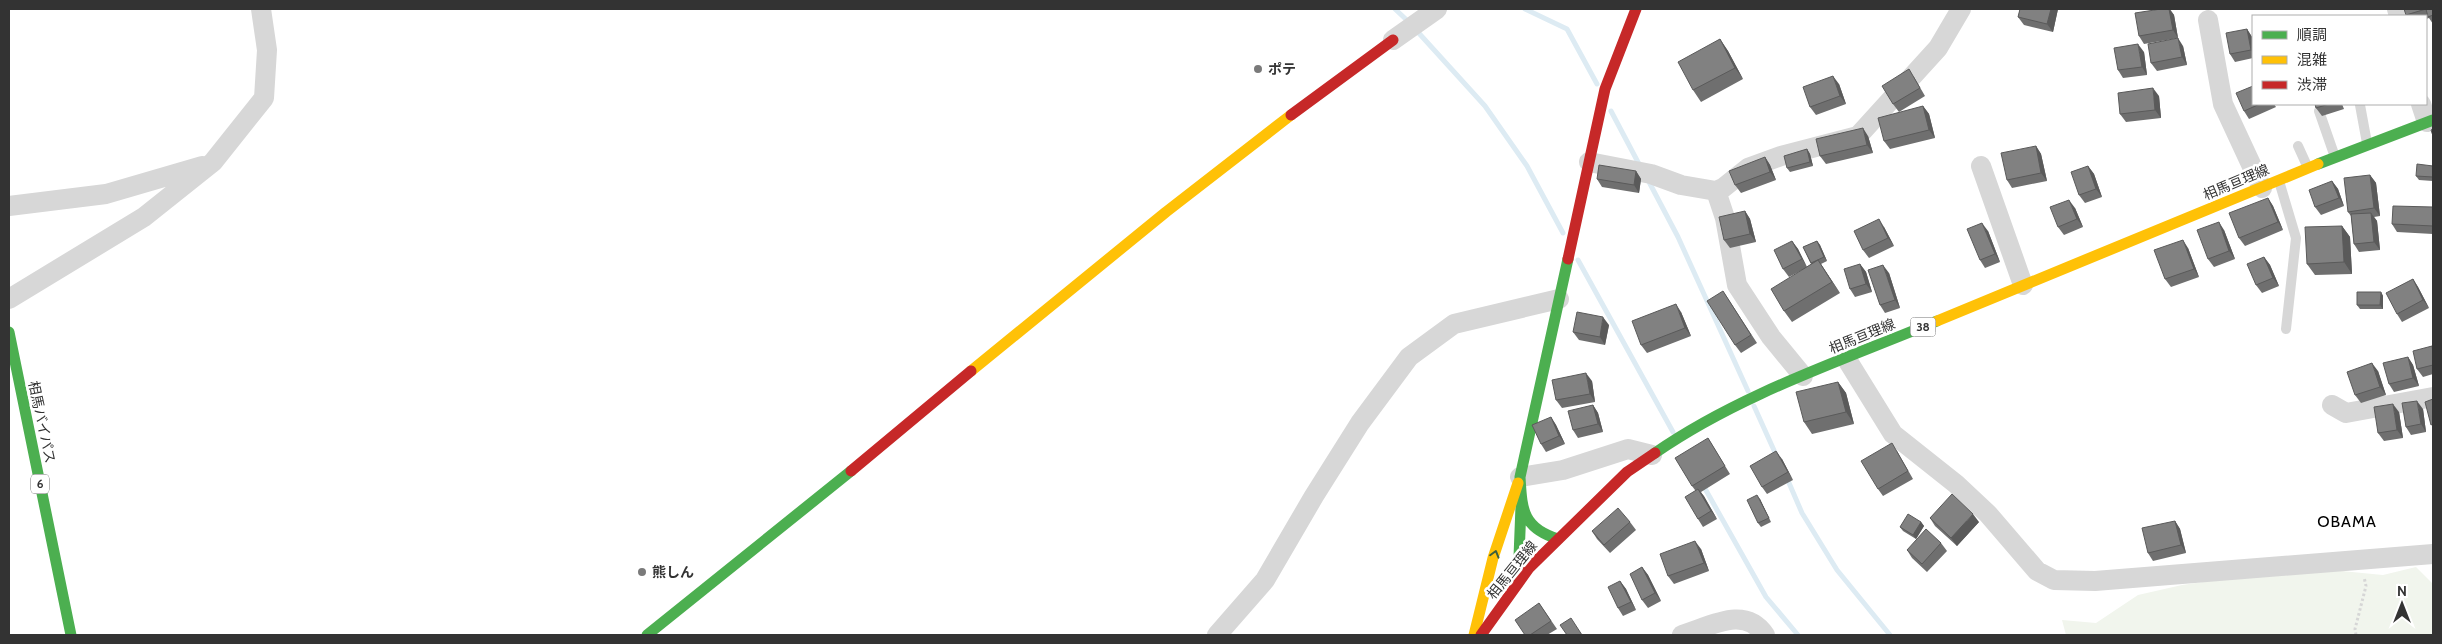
<svg xmlns="http://www.w3.org/2000/svg" width="2442" height="644" viewBox="0 0 2442 644" font-family="Cabin,'Noto Sans JP',sans-serif">
  <rect width="100%" height="100%" fill="#fff"/>
  <!-- green -->
  <path fill="#f1f5ed" d="M2416 567 2433 584V635H2066L2062 620 2096 623 2138 595 2182 585 2273 572 2321 569 2383 575Z"/>
  <g fill="none" stroke-linecap="round" stroke-linejoin="round">
    <!-- stream -->
    <path stroke="#ddebf3" stroke-width="5" d="M1395 9 1411 24
      M1525 9 1567 29 1597 84
      M1416 30 1485 106 1527 166 1563 233
      M1611 111 1640 166
      M1648 180 1678 237 1748 391
      M1578 260 1673 432
      M1754 406 1777 457
      M1786 476 1802 513 1837 570 1890 635
      M1703 485 1766 597 1798 635"/>
    <!-- path -->
    <path stroke="#d6d6d6" stroke-width="3" stroke-dasharray="2.5 2.5" stroke-linecap="butt" d="M2356 635 2355 629 2366 586 2364 577"/>
    <!-- lane -->
    <path stroke="#d7d7d7" stroke-width="10" d="M2360 105 2367 143
      M2319 111 2335 157
      M2298 146 2308 168
      M2279 181 2296 238 2286 329"/>
    <!-- street -->
    <path stroke="#d7d7d7" stroke-width="20" d="M2397 9 2399 16
      M2208 20 2223 104 2262 188
      M1393 40 1437 9
      M2421 104 2427 122
      M1589 162 1651 174 1681 185 1716 191 1723 188 1748 168 1781 156 1858 136 1938 48 1961 9
      M1981 166 2023 285
      M1716 191 1725 218 1737 285 1771 337 1803 376
      M9 206 106 194 202 166
      M9 299 144 217 213 162 264 98 267 50 261 9
      M1846 358 1893 434 1956 484 1988 514 2037 571 2054 580 2095 581 2433 554
      M2332 405 2346 413 2433 397
      M1520 477 1563 470 1628 449 1652 455
      M1217 635 1265 580 1314 496 1360 423 1409 357 1454 324 1559 299
      M1682 635C1711 626 1745 605 1765 635"/>
    <!-- fast -->
    <path stroke="#4caf50" stroke-width="11" d="M2318 164 2433 120
      M9 332 71 635
      M1655 453C1740 394 1841 361 1937 321
      M1558 539C1522 528 1522 509 1520 477L1568 259
      M1518 583 1521 506
      M647 635 851 471"/>
    <!-- slow -->
    <path stroke="#ffc107" stroke-width="11" d="M1937 321 2318 164
      M971 371 1166 212 1291 115
      M1474 635 1493 558 1518 483"/>
    <!-- jam -->
    <path stroke="#c62828" stroke-width="11" d="M1291 115 1393 40
      M1568 259 1605 89 1636 9
      M851 471 971 371
      M1481 635 1529 568 1627 472 1655 453"/>
  </g>
  <!-- wall -->
  <path fill="#6f6f6f" d="M2020 9H2058L2053 32 2024 25 2018 17Z
    M2161 9H2170L2174 15 2178 38 2144 44 2139 36Z
    M2404 9H2433V24L2429 18 2426 19V16H2407Z
    M2247 29 2252 37 2253 41V58L2235 62 2230 54Z
    M1720 39 1728 51 1743 79 1701 102 1693 90Z
    M2183 46 2187 65 2157 71 2151 63Z
    M2144 52 2147 75 2123 78 2118 70Z
    M1914 77 1925 96 1899 112 1893 104Z
    M1839 84 1846 104 1816 115 1810 107Z
    M2159 96 2161 118 2126 122 2120 114Z
    M2253 104H2274L2276 107 2249 119 2244 111Z
    M2315 104H2342L2344 109 2322 116 2316 108Z
    M1923 106 1929 114 1935 138 1890 149 1884 141Z
    M1868 136 1873 153 1826 164 1820 156Z
    M2036 146 2041 154 2047 181 2012 188 2007 180Z
    M1807 149 1810 154 1813 166 1790 172 1787 168Z
    M1765 157 1770 165 1776 180 1741 193 1735 185Z
    M2088 166 2094 174 2102 197 2085 203 2079 195Z
    M2433 166V181L2419 180 2416 176Z
    M1636 171 1641 179 1639 193 1602 187 1597 179Z
    M2370 175 2376 183 2380 216 2374 217 2377 221 2380 250 2359 252 2354 244 2351 216 2348 212Z
    M2332 181 2338 189 2344 206 2321 215 2315 207Z
    M2268 198 2273 206 2283 230 2245 246 2239 238Z
    M2433 207V234L2397 232 2392 224Z
    M2075 208 2083 227 2064 235 2058 227Z
    M1745 211 1750 219 1756 242 1730 248 1724 240Z
    M2342 226 2350 237 2352 274 2315 275 2307 264Z
    M1884 227 1894 246 1869 258 1863 250Z
    M2224 230 2235 259 2214 267 2208 259Z
    M1988 231 2000 262 1985 268 1980 260Z
    M1792 241 1798 249 1807 267 1811 264 1803 247 1817 241 1820 245 1827 261 1821 264 1840 293 1792 322 1784 311 1802 270 1789 277 1783 269Z
    M2188 248 2199 277 2171 287 2165 279Z
    M2264 257 2270 265 2279 286 2262 293 2256 285Z
    M1860 264 1866 272 1872 292 1855 297 1850 289Z
    M1889 273 1900 308 1885 313 1880 305Z
    M2413 279 2418 287 2429 308 2402 322 2397 314Z
    M1723 291 1757 343 1741 353 1735 345Z
    M2381 292 2383 296V309H2360L2357 305Z
    M1681 312 1691 336 1647 353 1641 345Z
    M1609 325 1605 345 1579 340 1573 332Z
    M2433 348V374L2423 377 2417 369Z
    M2408 357 2413 365 2419 386 2394 392 2389 384Z
    M2378 371 2386 395 2361 403 2355 395Z
    M1592 381 1595 402 1562 408 1556 400Z
    M1838 382 1846 393 1854 424 1812 434 1804 422Z
    M1593 405 1598 413 1603 432 1578 438 1573 430Z
    M2423 409 2426 432 2411 435 2406 427Z
    M2399 412 2403 438 2384 441 2378 433Z
    M1551 417 1556 425 1565 444 1546 452 1541 444Z
    M1708 438 1730 474 1701 492 1717 519 1703 527 1698 519 1695 490 1692 486Z
    M1897 451 1913 479 1883 496 1878 489Z
    M1782 459 1793 480 1767 494 1762 487Z
    M1760 499 1771 522 1761 527 1758 523Z
    M1930 518 1979 522 1957 546 1935 526Z
    M2175 521 2180 529 2186 553 2153 561 2148 553Z
    M1630 522 1636 530 1610 553 1597 539 1592 531Z
    M1921 522 1924 526 1916 539 1903 531 1900 527Z
    M1941 543 1947 551 1927 572 1912 558 1907 550Z
    M1701 549 1709 571 1674 584 1668 576Z
    M1642 567 1648 575 1661 601 1648 608 1642 600Z
    M1620 581 1626 589 1636 610 1623 616 1618 608Z
    M1539 603 1557 629 1547 635H1525Z"/>
  <!-- shaded-wall -->
  <path fill="#5a5a5a" d="M2051 9H2058L2053 32 2047 24Z
    M2169 9 2174 15 2178 38 2173 30Z
    M2247 29 2252 37 2253 53 2251 50Z
    M2178 38 2183 46 2187 65 2182 57Z
    M1720 39 1728 51 1743 79 1735 68Z
    M2138 44 2144 52 2147 75 2142 67Z
    M1833 76 1839 84 1846 104 1840 96Z
    M2153 88 2159 96 2161 118 2155 110Z
    M1923 106 1929 114 1935 138 1929 130Z
    M1863 128 1868 136 1873 153 1867 145Z
    M2036 146 2041 154 2047 181 2041 173Z
    M1807 149 1810 154 1813 166 1810 162Z
    M1765 157 1770 165 1776 180 1770 172Z
    M2088 166 2094 174 2102 197 2096 189Z
    M1636 171 1641 179 1639 193 1634 185Z
    M2370 175 2376 183 2380 216 2374 208Z
    M2332 181 2338 189 2344 206 2339 198Z
    M2268 198 2273 206 2283 230 2278 222Z
    M2069 200 2075 208 2083 227 2077 219Z
    M1745 211 1750 219 1756 242 1750 234Z
    M2371 213 2377 221 2380 250 2374 242Z
    M1879 219 1884 227 1894 246 1888 238Z
    M2219 222 2224 230 2235 259 2229 251Z
    M1982 223 1988 231 2000 262 1995 254Z
    M2342 226 2350 237 2352 274 2344 262Z
    M2183 240 2188 248 2199 277 2194 269Z
    M1792 241 1798 249 1807 267 1802 259Z
    M1817 241 1820 245 1827 261 1824 257Z
    M2264 257 2270 265 2279 286 2273 278Z
    M1818 260 1840 293 1832 282Z
    M1860 264 1866 272 1872 292 1866 284Z
    M1883 265 1889 273 1900 308 1895 300Z
    M2413 279 2418 287 2429 308 2423 300Z
    M2381 292 2383 296V309L2380 305Z
    M1676 304 1681 312 1691 336 1685 328Z
    M1603 317 1609 325 1605 345 1600 337Z
    M2408 357 2413 365 2419 386 2413 378Z
    M2372 363 2378 371 2386 395 2380 387Z
    M1586 373 1592 381 1595 402 1590 394Z
    M1838 382 1846 393 1854 424 1846 412Z
    M2417 401 2423 409 2426 432 2421 424Z
    M2393 404 2399 412 2403 438 2397 430Z
    M1593 405 1598 413 1603 432 1598 424Z
    M1551 417 1556 425 1565 444 1559 436Z
    M1776 451 1782 459 1793 480 1788 472Z
    M1698 489 1704 496 1717 519 1711 511Z
    M1757 495 1760 499 1771 522 1769 518Z
    M1973 514 1979 522 1957 546 1951 538Z
    M2175 521 2180 529 2186 553 2181 545Z
    M1921 522 1924 526 1916 539 1913 535Z
    M1695 541 1701 549 1709 571 1704 563Z
    M1642 567 1648 575 1661 601 1655 593Z
    M1620 581 1626 589 1636 610 1631 602Z"/>
  <!-- building -->
  <path fill="#818181" stroke="#5a5a5a" d="M2020 9H2051L2047 24 2018 17Z
    M2161 9H2169L2173 30 2139 36 2135 13Z
    M2404 9H2433V15L2428 17 2426 9 2406 15Z
    M2247 29 2251 50 2230 54 2226 33Z
    M2178 38 2182 57 2151 63 2148 44Z
    M1720 39 1735 68 1693 90 1678 62Z
    M2138 44 2142 67 2118 70 2114 48Z
    M1909 69 1920 88 1893 104 1882 86Z
    M1833 76 1840 96 1810 107 1803 87Z
    M2253 86V104H2260L2244 111 2236 93Z
    M2153 88 2155 110 2120 114 2118 93Z
    M2315 104H2329L2316 108Z
    M1923 106 1929 130 1884 141 1878 118Z
    M1863 128 1867 145 1820 156 1816 139Z
    M2433 129V136L2431 130Z
    M2036 146 2041 173 2007 180 2001 153Z
    M1807 149 1810 162 1787 168 1784 156Z
    M1765 157 1770 172 1735 185 1729 171Z
    M2417 164 2433 166V177L2416 176Z
    M1599 165 1636 171 1634 185 1597 179Z
    M2088 166 2096 189 2079 195 2071 172Z
    M2370 175 2374 208 2348 212 2344 178Z
    M2332 181 2339 198 2315 207 2309 190Z
    M2268 198 2278 222 2239 238 2229 213Z
    M2069 200 2077 219 2058 227 2050 207Z
    M2393 206 2433 207V226L2392 224Z
    M1745 211 1750 234 1724 240 1719 217Z
    M2371 213 2374 242 2354 244 2351 214Z
    M1879 219 1888 238 1863 250 1854 231Z
    M2219 222 2229 251 2208 259 2197 230Z
    M1982 223 1995 254 1980 260 1967 229Z
    M2342 226 2344 262 2307 264 2305 227Z
    M2183 240 2194 269 2165 279 2154 250Z
    M1792 241 1802 259 1783 269 1774 250Z
    M1817 241 1824 257 1811 263 1803 247Z
    M2264 257 2273 278 2256 285 2247 264Z
    M1818 260 1832 282 1784 311 1771 289Z
    M1860 264 1866 284 1850 289 1844 269Z
    M1883 265 1895 300 1880 305 1868 270Z
    M2413 279 2423 300 2397 314 2386 293Z
    M1723 291 1751 335 1735 345 1707 301Z
    M2357 292H2381L2380 305H2357Z
    M1676 304 1685 328 1641 345 1632 321Z
    M1577 312 1603 317 1600 337 1573 332Z
    M2432 346 2433 352V365L2417 369 2413 351Z
    M2408 357 2413 378 2389 384 2383 363Z
    M2372 363 2380 387 2355 395 2347 372Z
    M1586 373 1590 394 1556 400 1552 380Z
    M1838 382 1846 412 1804 422 1796 392Z
    M2433 399V424L2431 425 2425 402Z
    M2417 401 2421 424 2406 427 2402 403Z
    M2393 404 2397 430 2378 433 2374 407Z
    M1593 405 1598 424 1573 430 1568 411Z
    M1551 417 1559 436 1541 444 1532 425Z
    M1708 438 1725 466 1692 486 1675 458Z
    M1892 443 1908 471 1878 489 1861 461Z
    M1776 451 1788 472 1762 487 1750 466Z
    M1698 489 1711 511 1698 519 1685 497Z
    M1952 494 1973 514 1951 538 1930 518Z
    M1757 495 1769 518 1758 523 1747 500Z
    M1618 508 1630 522 1604 545 1592 531Z
    M1908 514 1921 522 1913 535 1900 527Z
    M2175 521 2181 545 2148 553 2142 528Z
    M1926 529 1941 543 1922 564 1907 550Z
    M1695 541 1704 563 1668 576 1660 554Z
    M1642 567 1655 593 1642 600 1630 574Z
    M1620 581 1631 602 1618 608 1608 587Z
    M1539 603 1551 621 1530 635H1525L1515 620Z
    M1571 618 1582 635H1567L1560 625Z"/>
  <!-- one-way arrows -->
  <defs><path id="oneway-chevron" d="M-2-3.5L2.5 0L-2 3.5" fill="none" stroke-width="1.6" stroke-linecap="round" stroke-linejoin="round" transform="scale(1.25)"/></defs>
  <use stroke="#3c5e3d" href="#oneway-chevron" transform="translate(1495 554) rotate(-74)"/>
  <!-- markers -->
  <g fill="#7a7a7a" stroke="#fff" stroke-width="2">
    <circle cx="1258" cy="69" r="5"/>
    <circle cx="642" cy="572" r="5"/>
  </g>
  <g text-anchor="middle" stroke-width="5" stroke-linejoin="round" paint-order="stroke">
    <!-- shield labels -->
    <g fill="#fff" stroke="#707070" stroke-width="1">
      <rect x="1910.5" y="317.5" width="25" height="19" rx="4"/>
      <rect x="31" y="474.5" width="18" height="19" rx="4"/>
    </g>
    <g font-size="12" font-weight="bold" fill="#333">
      <text x="1923" y="331">38</text>
      <text x="40" y="488">6</text>
    </g>
    <!-- poi labels -->
    <g font-size="14" font-weight="bold" fill="#333" stroke="#fff" text-anchor="start">
      <text x="1268" y="74">ポテ</text>
      <text x="652" y="577">熊しん</text>
    </g>
    <!-- street labels -->
    <g font-size="14" fill="#333" stroke="#fff">
      <text transform="translate(2236 182) rotate(-23)" y="5">相馬亘理線</text>
      <text transform="translate(1862 336) rotate(-22)" y="5">相馬亘理線</text>
      <text transform="translate(42 422) rotate(78)" y="5">相馬バイパス</text>
      <text transform="translate(1512 570) rotate(-51)" y="5">相馬亘理線</text>
    </g>
    <!-- quarter labels -->
    <g font-size="16" letter-spacing="1" fill="#000" stroke="#fff">
      <text x="2347" y="527">OBAMA</text>
    </g>
  </g>
  <!-- border -->
  <rect width="2442" height="644" fill="none" stroke="#333333" stroke-width="20"/>
  <!-- legend -->
  <rect x="2252" y="15" width="175" height="90" fill="#ffffff" stroke="#adadad"/>
  <rect x="2262" y="31" width="25" height="8" fill="#4caf50" stroke="#adadad"/>
  <text x="2297" y="40" font-size="15" fill="#333333">順調</text>
  <rect x="2262" y="56" width="25" height="8" fill="#ffc107" stroke="#adadad"/>
  <text x="2297" y="65" font-size="15" fill="#333333">混雑</text>
  <rect x="2262" y="81" width="25" height="8" fill="#c62828" stroke="#adadad"/>
  <text x="2297" y="90" font-size="15" fill="#333333">渋滞</text>
  <!-- north arrow -->
  <g transform="translate(2402 604)" stroke="#ffffff" stroke-width="4" paint-order="stroke">
  <path d="M0-4L9 19L0 12L-9 19Z" fill="#333333"/>
  <text y="-8" font-size="14" font-weight="bold" text-anchor="middle" fill="#333333">N</text>
  </g>
</svg>
